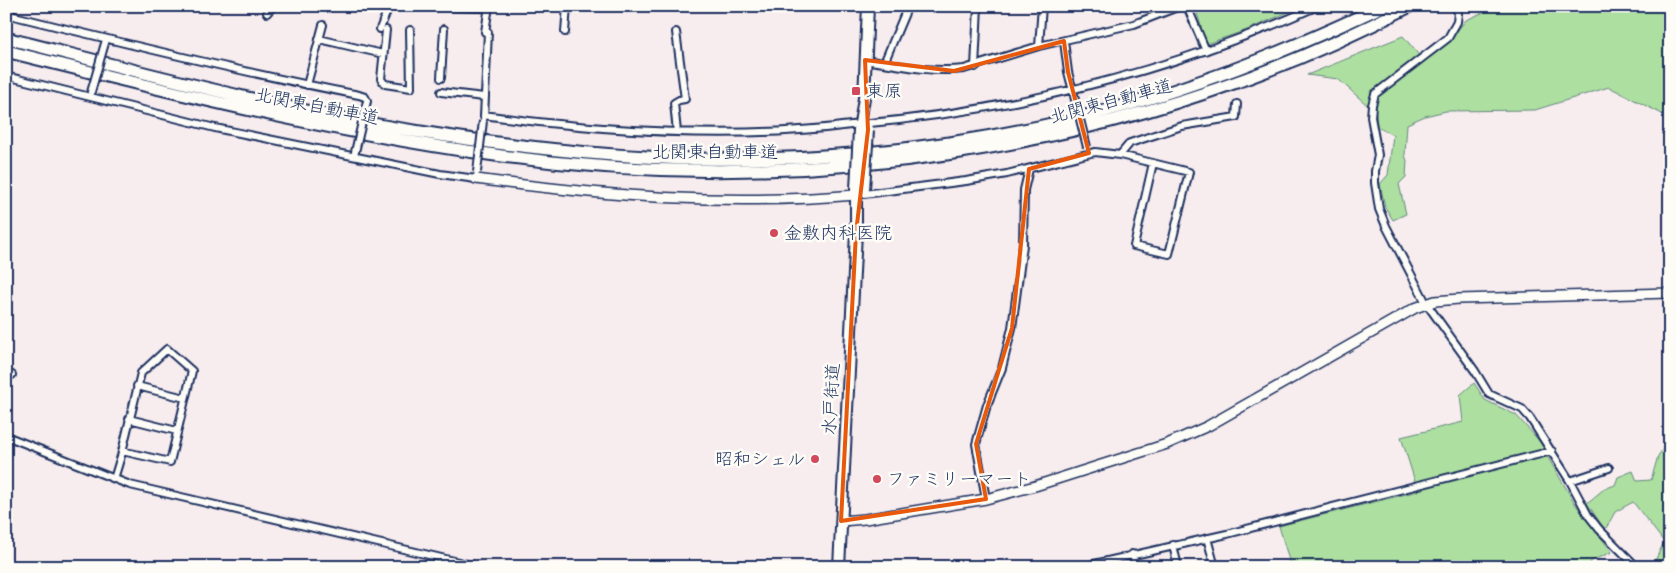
<svg xmlns="http://www.w3.org/2000/svg" width="1676" height="573" viewBox="0 0 1676 573" font-family="Kalam,'Klee One',sans-serif">
  <rect width="100%" height="100%" fill="#f7ecee"/>
  <filter id="ink" filterUnits="userSpaceOnUse"><feTurbulence type="fractalNoise" baseFrequency=".02" numOctaves="2"/><feDisplacementMap in="SourceGraphic" scale="10" xChannelSelector="R" yChannelSelector="G"/><feConvolveMatrix kernelMatrix="1 2 1 2 8 2 1 2 1" color-interpolation-filters="sRGB"/></filter>
  <g filter="url(#ink)">
    <!-- green -->
    <path fill="#acdfa0" stroke="#64877f" d="M1195 6H1302L1247 30 1206 44Z
      M1498 6H1670V118L1609 87 1535 110 1446 111 1425 116 1407 124 1405 155 1407 161 1406 177 1399 184 1406 214 1393 220 1385 207 1380 184 1388 175 1393 135 1377 127 1376 113 1338 79 1307 75 1403 36 1423 60 1450 40 1466 20Z
      M1474 383 1485 400 1516 415 1543 445 1547 456 1576 505 1612 552 1591 561 1590 567H1291L1279 526 1418 491 1401 437 1463 422 1460 395Z
      M1670 439V567H1652L1664 542 1633 502 1615 512 1605 530 1587 503 1604 489 1615 485 1618 477 1633 471 1637 481 1651 480 1658 456Z"/>
    <g fill="none" stroke-linecap="round" stroke-linejoin="round">
      <defs>
        <path id="street" d="M415 6 488 8
          M1187 6 1206 51
          M1455 6 1458 13 1457 22 1448 38 1375 94 1372 105 1371 117 1378 155 1375 171V183L1379 209 1386 226 1426 303 1475 371 1489 394 1522 409 1530 418 1570 481 1588 515 1599 529 1637 567
          M267 13 273 6
          M6 14C123 43 241 72 359 95L365 97 367 101
          M380 29 389 6
          M386 30 381 79 385 84 411 88 410 30
          M485 32 489 6
          M565 32 567 6
          M676 32 685 99 679 100 674 103 677 132
          M319 39 383 54
          M1064 41 1068 72 1074 95
          M1039 46 1042 6
          M865 60C897 65 932 73 964 69L1039 46 1134 24 1180 6
          M884 63 908 6
          M975 67 978 6
          M6 76 215 128 440 174 476 179V177
          M441 78 444 29
          M307 85 323 25
          M441 92 484 97
          M484 115C524 121 563 125 603 128 669 133 735 135 800 130 820 129 840 126 860 124 1019 110 1172 71 1318 6
          M484 117 488 32
          M1120 155 1130 143 1182 126 1236 117 1237 104
          M856 195 966 181 1007 174 1095 152 1120 155 1189 172 1169 254 1134 246 1153 163
          M6 372 12 375
          M137 386 185 398
          M129 419 177 431
          M6 436 130 485 480 567
          M114 479 121 456 141 373 167 349 192 371 170 462 122 451
          M1570 481 1609 468
          M986 499 976 444 987 405 1002 368 1012 328 1023 245 1024 190 1029 169
          M1207 538 1215 567
          M1173 545 1178 567
          M1132 554 1136 567
          M1081 567 1227 534 1552 451"/>
        <path id="secondary" d="M476 179C603 196 727 206 856 195
          M841 521 865 519 986 499 1035 486 1167 444 1208 426 1415 308 1435 301 1459 299 1670 293"/>
        <path id="primary" d="M859 130 864 98 868 6
          M839 567 856 233V189"/>
        <path id="highway" d="M6 38C141 72 277 109 414 131 508 146 602 157 697 159 865 162 1040 138 1199 82 1262 61 1323 34 1383 6
          M6 51C166 91 325 131 488 154 801 199 1128 153 1410 6"/>
      </defs>
      <!-- street casing -->
      <use href="#street" stroke="#1b2f5e" stroke-width="10"/>
      <!-- secondary casing -->
      <use href="#secondary" stroke="#1b2f5e" stroke-width="12"/>
      <!-- primary casing -->
      <use href="#primary" stroke="#1b2f5e" stroke-width="14"/>
      <!-- highway casing -->
      <use href="#highway" stroke="#1b2f5e" stroke-width="15"/>
      <!-- street -->
      <use href="#street" stroke="#fdfcf7" stroke-width="6"/>
      <!-- secondary -->
      <use href="#secondary" stroke="#fdfcf7" stroke-width="9"/>
      <!-- primary -->
      <use href="#primary" stroke="#fdfcf7" stroke-width="10"/>
      <!-- highway -->
      <use href="#highway" stroke="#fdfcf7" stroke-width="11"/>
      <defs>
        <path id="street-bridge" d="M91 92 105 43
          M1074 96 1087 147
          M355 152 367 101
          M477 172 483 121"/>
        <path id="primary-bridge" d="M856 189 859 130
          M864 189 868 130"/>
      </defs>
      <!-- street-bridge casing -->
      <use href="#street-bridge" stroke="#1b2f5e" stroke-width="10" stroke-linecap="butt"/>
      <!-- primary-bridge casing -->
      <use href="#primary-bridge" stroke="#1b2f5e" stroke-width="14" stroke-linecap="butt"/>
      <!-- street-bridge -->
      <use href="#street-bridge" stroke="#fdfcf7" stroke-width="6"/>
      <!-- primary-bridge -->
      <use href="#primary-bridge" stroke="#fdfcf7" stroke-width="10"/>
    </g>
  </g>
  <!-- marked area -->
  <path fill="none" stroke="#e8590c" stroke-width="4" stroke-linejoin="round" d="M1064 41 1068 72 1089 153 1029 169 1012 328 976 444 986 499 841 521 856 233 868 130 865 60 954 71Z"/>
  <!-- markers -->
  <g fill="#d1495b" stroke="#fdfcf7" stroke-width="2">
    <rect x="851" y="86" width="10" height="10" rx="2.5"/>
    <circle cx="774" cy="233" r="5"/>
    <circle cx="815" cy="459" r="5"/>
    <circle cx="877" cy="479" r="5"/>
  </g>
  <g text-anchor="middle" stroke-width="5" stroke-linejoin="round" paint-order="stroke">
    <!-- poi labels -->
    <g font-size="18" fill="#1b2f5e" stroke="#fdfcf7" text-anchor="start">
      <text x="866" y="97">東原</text>
      <text x="784" y="239">金敷内科医院</text>
      <text x="805" y="465" text-anchor="end">昭和シェル</text>
      <text x="887" y="485">ファミリーマート</text>
    </g>
    <!-- street labels -->
    <g font-size="18" fill="#1b2f5e" stroke="#fdfcf7">
      <text transform="translate(1111 101) rotate(-15)" y="6">北関東自動車道</text>
      <text transform="translate(317 106) rotate(11)" y="6">北関東自動車道</text>
      <text x="715" y="158">北関東自動車道</text>
      <text transform="translate(831 399) rotate(-87)" y="6">水戸街道</text>
    </g>
  </g>
  <!-- margin -->
  <rect width="1676" height="573" fill="none" stroke="#fdfcf7" stroke-width="25"/>
  <rect x="12" y="12" width="1651" height="548" fill="none" stroke="#1b2f5e" stroke-width="2" filter="url(#ink)"/>
</svg>
